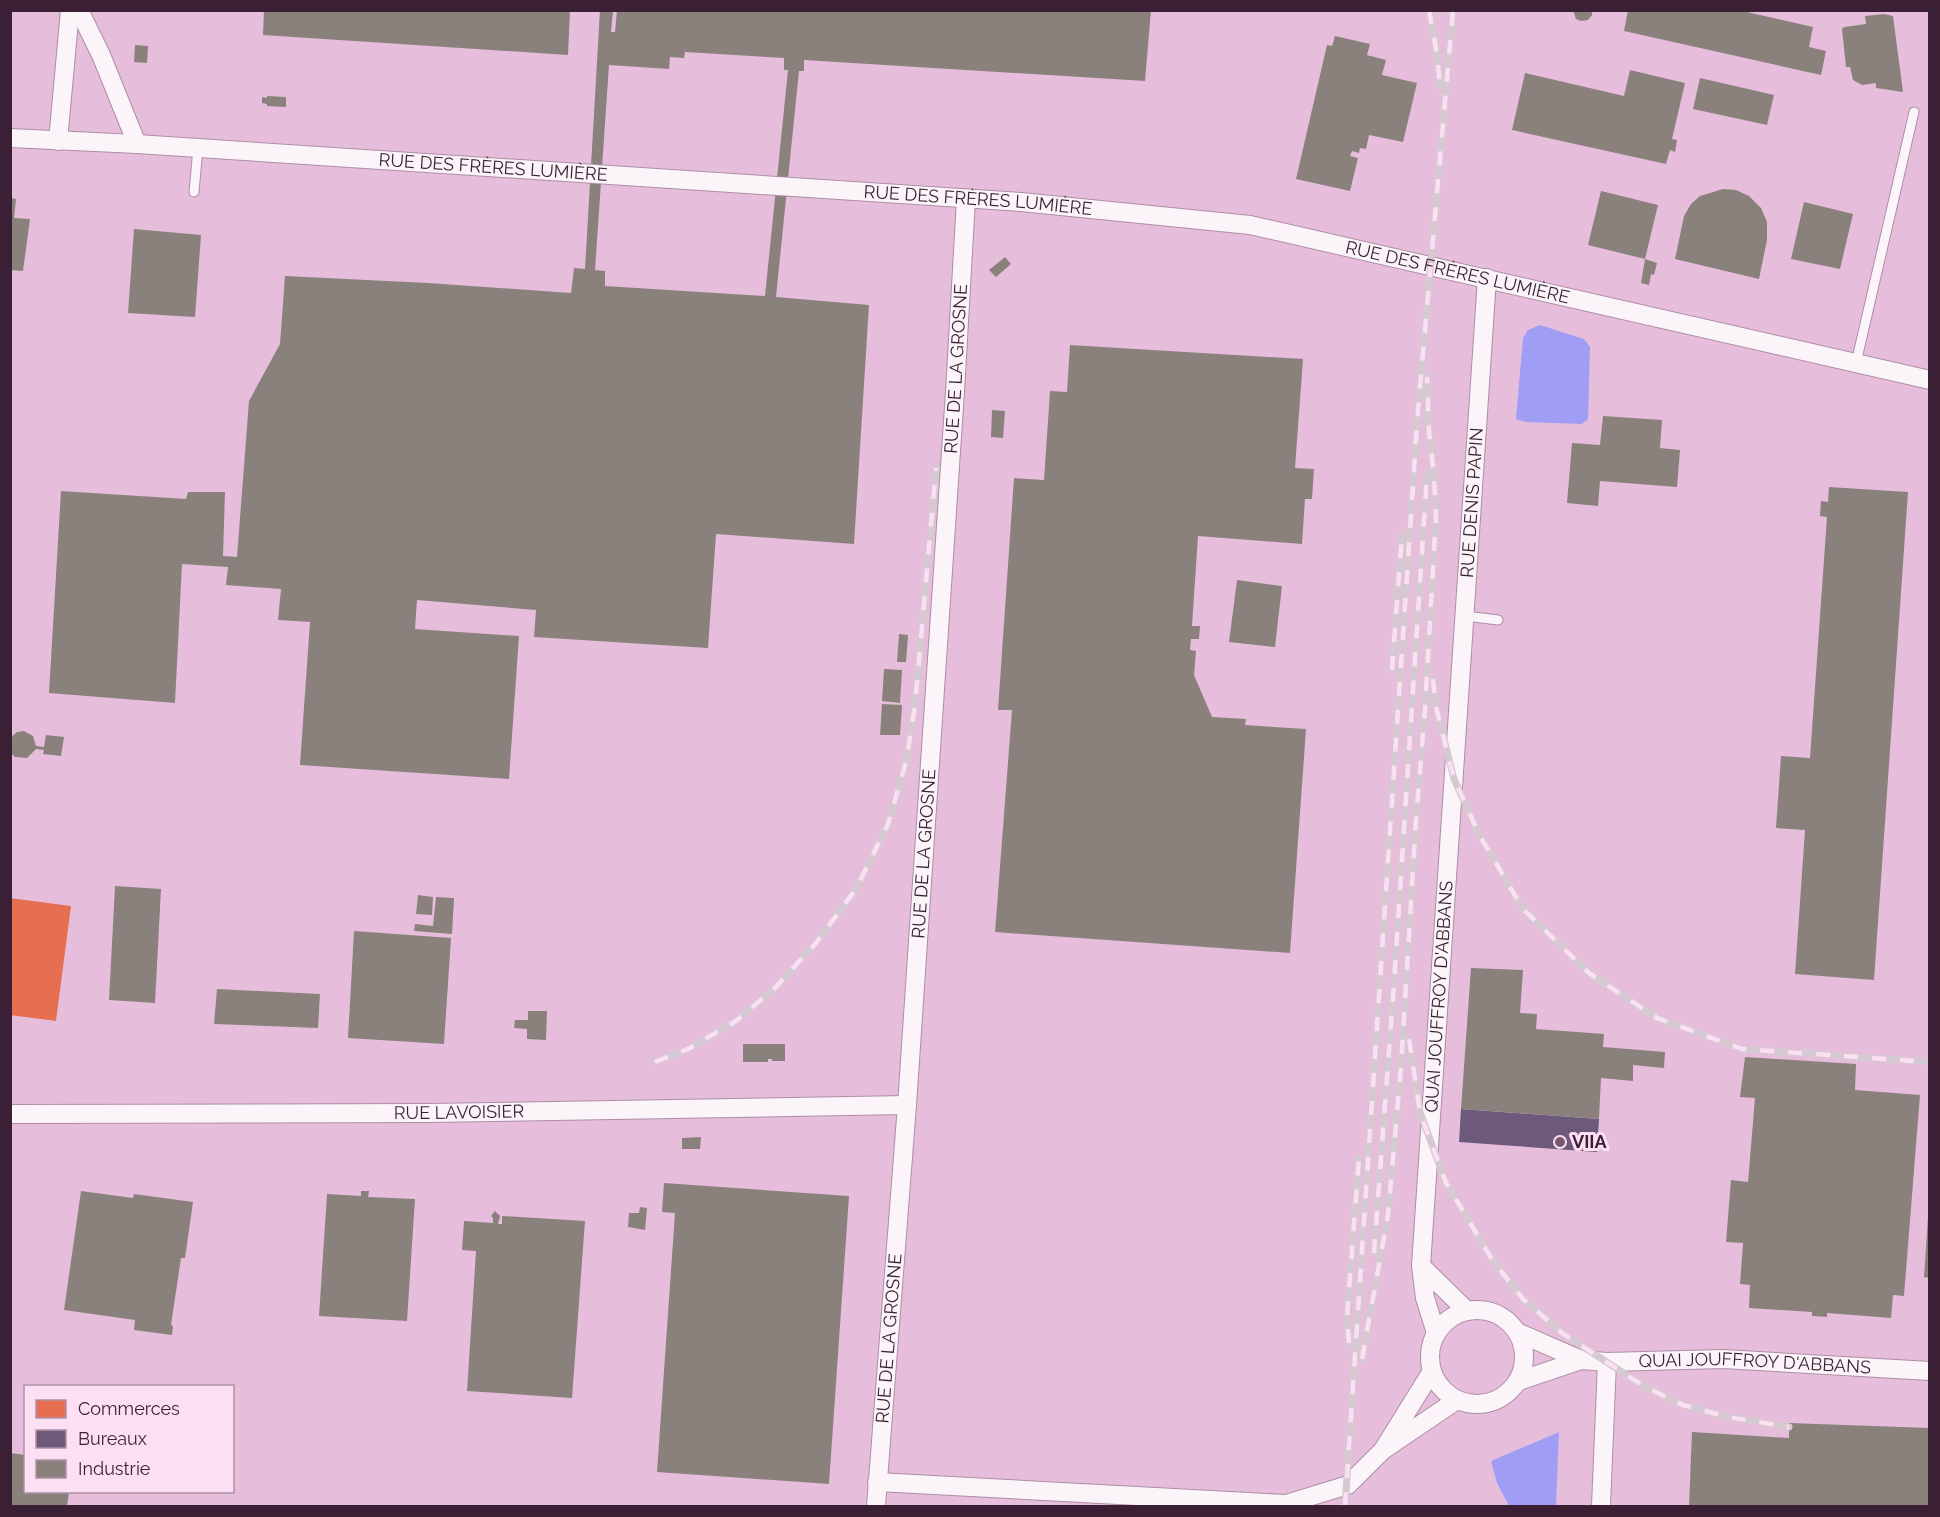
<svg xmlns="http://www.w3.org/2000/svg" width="1940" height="1517" viewBox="0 0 1940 1517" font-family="Raleway,sans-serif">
  <rect width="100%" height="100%" fill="#e6bedb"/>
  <!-- water -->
  <path fill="#a09df4" d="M1540 325 1584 339 1590 347 1588 419 1582 424 1525 422 1516 419 1523 338 1528 330Z
    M1559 1432 1556 1506H1509L1497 1483 1491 1461Z"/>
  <!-- shops -->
  <path fill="#e76f51" d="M10 898 71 906 56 1021 10 1015Z"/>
  <!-- offices -->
  <path fill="#6d597a" d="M1461 1109 1599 1119 1597 1152 1459 1142Z"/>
  <!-- industry -->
  <path fill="#8a817c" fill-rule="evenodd" d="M264 10H570L568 55 263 35Z
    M600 10H613L611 32H615L617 10H1151L1145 81 804 60V71H799L776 297 869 305 854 544 716 534 708 648 534 637 536 610 417 600 415 629 519 636 509 779 300 765 310 622 278 620 281 589 226 585 228 567 182 564 175 703 49 693 61 491 186 499 188 492H225L223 556 237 557 249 401 280 344 285 276 428 283 571 293 574 268 585 269ZM685 52 784 58V70H788L765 296 605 286V271L595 270 609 65 669 69 670 57 684 58Z
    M1573 10H1592V15L1588 20 1581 21 1576 19Z
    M1628 10H1738L1813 27 1809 47 1826 51 1821 75 1624 31Z
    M1884 14 1893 16 1903 92 1876 88V83L1862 85 1853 80 1850 67H1846L1842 29 1844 27 1866 24 1865 16Z
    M1335 36 1370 44 1367 55 1386 60 1382 75 1417 83 1403 142 1369 135 1366 149 1360 148 1359 153 1352 151 1350 156 1358 158 1350 191 1296 179 1327 45 1332 46Z
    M135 45 148 46 147 63 134 62Z
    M1630 70 1685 83 1672 139 1677 140 1675 152 1670 150 1666 164 1512 130 1525 73 1624 96Z
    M1700 78 1774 95 1767 125 1693 109Z
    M267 96 286 97V107L267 106V104L262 103V97L267 98Z
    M1723 189 1736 190 1749 196 1761 208 1767 222V240L1759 279 1675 259 1684 216 1691 204 1700 196Z
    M1601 191 1658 205 1645 259 1588 245Z
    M10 198 16 199 14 218 30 219 23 271 10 270Z
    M1804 202 1853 214 1840 269 1791 259Z
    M134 229 201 235 195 317 128 313Z
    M1005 257 1011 264 996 277 989 270Z
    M1645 259 1657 263 1654 275 1651 274 1649 285 1641 283Z
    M1070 345 1303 359 1295 468 1314 469 1312 499H1305L1302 544 1198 536 1192 626H1200L1199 639H1191L1190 650 1196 651 1194 675 1212 717 1246 719 1245 725 1306 729 1290 953 995 932 1012 710H998L1014 478 1044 480 1050 391 1067 392Z
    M992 410 1005 411 1003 438 991 437Z
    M1603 416 1662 420 1660 448 1680 450 1677 487 1600 481 1598 506 1567 503 1572 443 1600 445Z
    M1829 487 1908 492 1874 980 1795 974 1805 830 1776 828 1781 756 1810 758 1827 517 1820 516 1821 501 1828 502Z
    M1237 580 1282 586 1275 647 1229 642Z
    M899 634 908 635 906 662H897Z
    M884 669 902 670 900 703 882 701Z
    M882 704 902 705 900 735H880Z
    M24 731 33 736 36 746 44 747 46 735 64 737 61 756 43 754 44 750 36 749 27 758 15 757 10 752V738L17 732Z
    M115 886 161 889 155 1003 109 1000Z
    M418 895 433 897 432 915 416 914Z
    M436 897 454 898 452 934 414 931 415 924 433 926Z
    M354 931 451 938 444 1044 348 1038Z
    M1471 968 1523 970 1520 1013 1537 1014 1536 1029 1604 1034 1603 1047 1665 1052 1664 1068 1633 1065V1081L1601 1078 1599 1119 1461 1109Z
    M217 989 320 994 318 1028 214 1024Z
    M528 1011H547L546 1040 527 1039V1029L514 1028 515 1020H528Z
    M743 1044H785V1061H772V1059H768V1062H743Z
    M1745 1057 1856 1064 1855 1090 1920 1095 1904 1296 1893 1295 1891 1318 1827 1313V1317L1812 1316V1312L1749 1308 1750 1285 1740 1284 1743 1243 1726 1242 1731 1180 1748 1182 1755 1098 1740 1097Z
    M701 1137 700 1149H682V1138Z
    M664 1183 849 1196 829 1484 657 1472 675 1213 662 1212Z
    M81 1191 133 1198 134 1194 193 1202 185 1258H181L171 1325 173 1326 172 1335 134 1330 135 1320 64 1310Z
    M361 1191H369L368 1197 415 1199 407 1321 319 1316 327 1194 361 1196Z
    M640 1207 647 1208 645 1230 628 1227 629 1213H639Z
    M495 1211 500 1216 498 1224H502V1216L585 1221 572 1398 467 1391 476 1251 462 1250 464 1221 493 1223V1218L491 1216Z
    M1928 1217H1929V1278L1924 1277Z
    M1789 1423 1929 1428V1506H1689L1692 1432 1789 1438Z
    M10 1453 26 1455V1492H69L67 1506H10Z"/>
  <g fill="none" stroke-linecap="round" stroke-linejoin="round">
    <defs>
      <path id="service" d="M194 192 198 148
        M1856 363 1914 112
        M1465 616 1498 620"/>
      <g id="minor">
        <path d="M79 10 101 55 137 144"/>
        <path id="s1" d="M10 138 137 144 1021 202 1250 225 1930 380"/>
        <path d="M58 141 70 10"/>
        <path id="s2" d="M12 1114 428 1113 907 1105"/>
        <path id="s3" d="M1421 1266 1487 278"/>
        <circle cx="1477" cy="1357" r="47"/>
        <path d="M1436 1333 1425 1298 1421 1266 1467 1311"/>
        <path id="s4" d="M1581 1360 1607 1362 1723 1359 1930 1371"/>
        <path d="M1432 1371 1383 1450 1457 1400"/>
        <path d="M1519 1381 1581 1360 1519 1333"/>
        <path d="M877 1482 1286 1504 1348 1485 1383 1450"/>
        <path id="s5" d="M876 1506 907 1105 955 392 966 199"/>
        <path d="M1601 1506 1607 1362"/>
      </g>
    </defs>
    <!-- service casing -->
    <use href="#service" stroke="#ad8ea5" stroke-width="11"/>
    <!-- minor casing -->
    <use href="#minor" stroke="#ad8ea5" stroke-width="20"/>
    <!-- service -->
    <use href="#service" stroke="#fbf5fa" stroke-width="9"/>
    <!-- minor -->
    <use href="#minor" stroke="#fbf5fa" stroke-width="18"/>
    <defs>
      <path id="rail" d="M1429 10 1437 54 1440 87
        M1392 670 1402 535
        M1433 679 1436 707 1454 779 1480 836 1523 909 1589 973 1657 1018 1742 1049 1930 1062
        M1409 1039 1420 1112 1446 1183 1493 1261 1523 1299 1562 1333 1645 1387 1683 1405 1728 1417 1789 1427
        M655 1062 688 1049 736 1021 774 989 816 943 856 889 888 824 906 762 915 706 936 468
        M1374 1253 1394 983 1427 474
        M1349 1343 1347 1317 1359 1158
        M1362 1359 1388 1215 1401 1067 1416 819 1425 709 1436 517 1434 476 1429 431 1427 377
        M1345 1506 1418 410 1453 10"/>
    </defs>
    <!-- rail casing -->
    <use href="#rail" stroke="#d5c9d2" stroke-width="7"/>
    <!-- rail -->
    <use href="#rail" stroke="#fddff4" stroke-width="4.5" stroke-dasharray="14" stroke-linecap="butt"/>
  </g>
  <!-- markers -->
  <circle fill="#77576e" stroke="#fddff4" stroke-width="2" cx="1560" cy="1142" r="6"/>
  <g text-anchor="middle" stroke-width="6" stroke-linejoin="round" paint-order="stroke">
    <!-- street labels -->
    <g font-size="18" fill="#3b1f34" stroke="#fddff4">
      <text dy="6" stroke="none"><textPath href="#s1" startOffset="484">RUE DES FRÈRES LUMIÈRE</textPath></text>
      <text dy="6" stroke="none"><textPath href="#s1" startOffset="970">RUE DES FRÈRES LUMIÈRE</textPath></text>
      <text dy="6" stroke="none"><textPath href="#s1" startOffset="1456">RUE DES FRÈRES LUMIÈRE</textPath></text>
      <text dy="6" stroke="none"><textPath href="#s5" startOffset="1140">RUE DE LA GROSNE</textPath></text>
      <text dy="6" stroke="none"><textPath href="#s3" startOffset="765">RUE DENIS PAPIN</textPath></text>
      <text dy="6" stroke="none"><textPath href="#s5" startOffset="654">RUE DE LA GROSNE</textPath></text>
      <text dy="6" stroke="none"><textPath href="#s3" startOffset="270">QUAI JOUFFROY D'ABBANS</textPath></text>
      <text dy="6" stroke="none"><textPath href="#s2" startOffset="447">RUE LAVOISIER</textPath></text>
      <text dy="6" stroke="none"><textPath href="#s5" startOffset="168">RUE DE LA GROSNE</textPath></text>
      <text dy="6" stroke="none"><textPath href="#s4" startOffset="174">QUAI JOUFFROY D'ABBANS</textPath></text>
    </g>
    <!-- poi labels -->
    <g font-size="18" font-weight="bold" fill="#3b1f34" stroke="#fddff4" text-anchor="start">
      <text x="1572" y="1148">VIIA</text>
    </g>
  </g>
  <!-- border -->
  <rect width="1940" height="1517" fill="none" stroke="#3b1f34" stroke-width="24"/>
  <!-- legend -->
  <rect x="24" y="1385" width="210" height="108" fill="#fddff4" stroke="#af92a7" stroke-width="1.5"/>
  <rect x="36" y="1400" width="30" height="18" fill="#e76f51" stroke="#af92a7" stroke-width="1.5"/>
  <text x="78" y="1415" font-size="18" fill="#3b1f34">Commerces</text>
  <rect x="36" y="1430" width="30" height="18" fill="#6d597a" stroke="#af92a7" stroke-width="1.5"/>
  <text x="78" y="1445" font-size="18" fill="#3b1f34">Bureaux</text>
  <rect x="36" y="1460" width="30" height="18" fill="#8a817c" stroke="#af92a7" stroke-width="1.5"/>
  <text x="78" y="1475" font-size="18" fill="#3b1f34">Industrie</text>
</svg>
